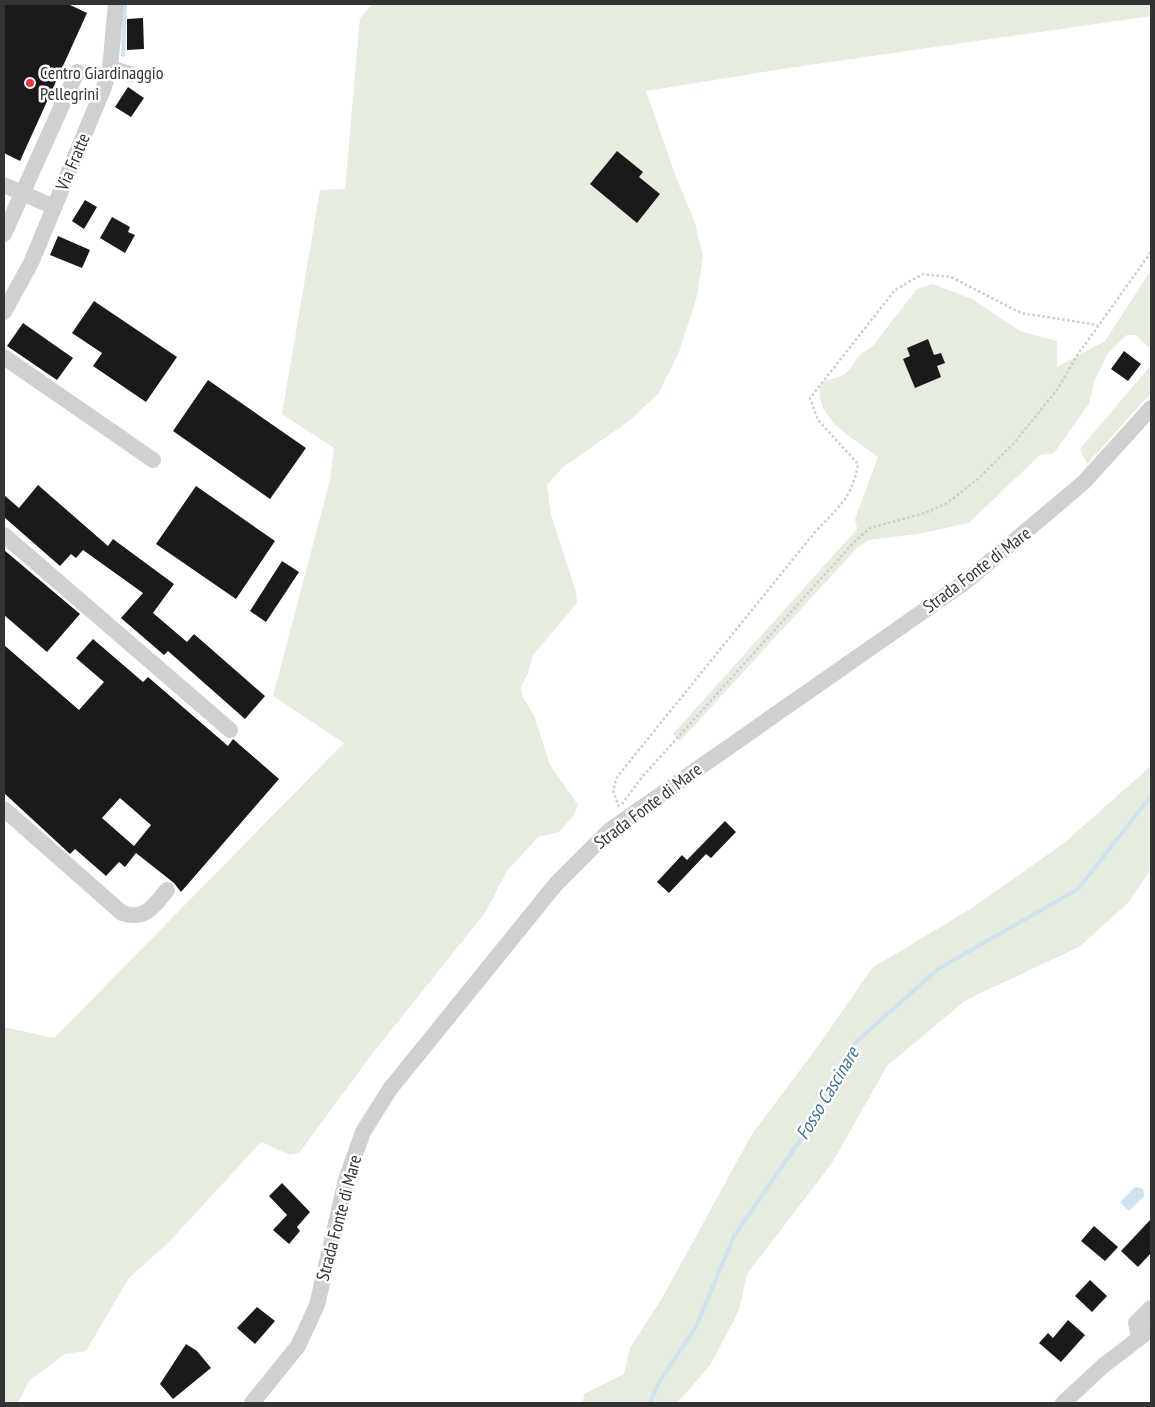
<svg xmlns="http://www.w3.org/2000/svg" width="1155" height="1407" viewBox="0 0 1155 1407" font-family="'PT Sans Narrow',sans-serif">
  <rect width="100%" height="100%" fill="#fff"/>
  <!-- green -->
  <path fill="#e6ecdf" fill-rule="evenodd" d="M373 4H1151V16L782 69 646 91 676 177 695 223 703 257 697 296 679 352 659 393 628 422 563 467 547 485 551 515 576 592 577 603 533 655 528 673 521 686 523 698 534 715 550 765 578 805 574 815 559 832 538 837 507 871 485 913 372 1054 299 1153 290 1155 261 1142 170 1241 129 1278 86 1351 65 1354 29 1381 18 1403H4V1027L54 1038 344 743 273 696 330 480 334 448 282 414 320 190 345 189 360 18ZM617 152 639 177 660 194 637 222 590 184Z
    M1151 270V350L1136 335H1127L1108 353 1094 382 1089 404 1054 453 1040 455 969 523 918 534 868 540 857 548 680 741 673 734 857 529 855 519 878 457C853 438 812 418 821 382 827 380 837 378 843 375 856 367 852 356 871 348L917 289 933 284 972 299 1020 331 1057 341V367L1105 341Z
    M1151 365V393L1087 464 1080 449Z
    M1151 766V869L1128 903 1079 947 966 1000 887 1066 832 1163 747 1274 739 1310 711 1364 677 1403H583L584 1394 624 1374 630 1348 661 1300 752 1134 821 1042 872 968 972 908 1064 843Z"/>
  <!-- water -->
  <path fill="#cfe2ee" d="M1135 1187 1143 1189 1144 1196 1129 1211 1120 1202Z"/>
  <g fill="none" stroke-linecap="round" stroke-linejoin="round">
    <!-- stream -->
    <path stroke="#cfe2ee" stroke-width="4" d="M123 55 125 4
      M650 1403 658 1384 696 1327 734 1236 803 1136 854 1044 938 969 1078 889 1151 796"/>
  </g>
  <!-- building -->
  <path fill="#1a1a1a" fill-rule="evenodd" d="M4 4H68L87 13 20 161 4 153Z
    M143 18 144 49 127 50V19Z
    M128 87 144 98 131 117 115 107Z
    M617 151 643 172 639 177 660 194 637 223 590 184Z
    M85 200 97 207 84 229 72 221Z
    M112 217 130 227 128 232 135 235 125 253 100 238Z
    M58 236 90 250 82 268 50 255Z
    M94 301 177 357 146 402 93 366 102 353 72 333Z
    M23 323 73 358 57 380 7 346Z
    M928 339 934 355 941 353 945 363 937 366 941 377 915 388 903 359 910 356 907 348Z
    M1124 351 1141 364 1128 381 1111 369Z
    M208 380 306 448 270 499 173 431Z
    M38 485 108 546 113 539 174 584 153 613 187 642 194 634 265 696 245 719 168 651 164 655 121 618 143 593 83 550 76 558 71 554 60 566 4 517V495L19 508Z
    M196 486 275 541 236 599 156 544Z
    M4 550 80 614 47 652 4 615Z
    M282 561 299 572 266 622 250 611Z
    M93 639 143 682 148 677 228 746 233 739 279 779 181 892 174 883 136 853 125 867 119 862 106 876 75 849 70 854 4 793V645L79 710 104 682 76 658ZM120 798 151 825 134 846 102 818Z
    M725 821 736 832 711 858 706 854 669 893 657 882 682 855 687 860Z
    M282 1183 310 1212 297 1227 300 1231 289 1244 273 1230 287 1215 269 1196Z
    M1151 1219V1253L1138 1267 1121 1251Z
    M1094 1226 1118 1247 1105 1261 1081 1241Z
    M1090 1280 1107 1296 1092 1312 1075 1296Z
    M257 1307 275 1321 255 1344 237 1328Z
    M1068 1320 1085 1335 1061 1362 1039 1343 1048 1333 1053 1338Z
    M186 1344 197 1351 211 1368 173 1399 160 1384Z"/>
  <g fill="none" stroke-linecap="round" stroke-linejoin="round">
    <!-- path -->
    <path stroke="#cdcdcd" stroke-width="2.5" stroke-dasharray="2.5 2.5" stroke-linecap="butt" d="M622 804 642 777 855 541 870 528 925 513 947 503 979 478 1014 443 1057 390 1076 357 1151 252
      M619 807 613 790 617 777 815 532C837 509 853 497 858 464L818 420 810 398 895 290 923 274 951 277 1021 313 1098 325"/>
    <!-- minor -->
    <path stroke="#d0d0d0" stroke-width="16" d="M110 68 130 74
      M4 185 54 207
      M4 234 77 72
      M4 312 31 263 104 87 110 68 116 4
      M4 357 153 460
      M4 535 230 730
      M4 809 122 913C145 921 154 906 167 890
      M1139 1337 1136 1323 1151 1308
      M252 1403 298 1346 317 1305 346 1180 363 1132 390 1089 556 884 610 830 968 580 1084 482 1151 408
      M1063 1403 1103 1366 1151 1329"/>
  </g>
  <!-- markers -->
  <circle fill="#e63946" stroke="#fff" stroke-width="2" cx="30" cy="83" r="5"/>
  <g text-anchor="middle" stroke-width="5" stroke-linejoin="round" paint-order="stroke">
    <!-- poi labels -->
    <g font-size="18" fill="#333" stroke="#fff" text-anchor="start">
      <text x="40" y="79">Centro Giardinaggio<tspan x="40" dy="21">Pellegrini</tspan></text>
    </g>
    <!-- street labels -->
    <g font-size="18" fill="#333" stroke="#fff">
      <text transform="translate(73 162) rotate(-67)" y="6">Via Fratte</text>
      <text transform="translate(977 570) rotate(-37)" y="6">Strada Fonte di Mare</text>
      <text transform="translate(648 806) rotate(-37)" y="6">Strada Fonte di Mare</text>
      <text transform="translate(339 1218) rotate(-75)" y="6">Strada Fonte di Mare</text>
    </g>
    <!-- water labels -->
    <g font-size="19" font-style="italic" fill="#3f7597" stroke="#fff">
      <text transform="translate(827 1093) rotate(-59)" y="7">Fosso Cascinare</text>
    </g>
  </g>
  <!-- border -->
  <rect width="1155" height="1407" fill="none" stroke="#333333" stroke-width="10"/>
</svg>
